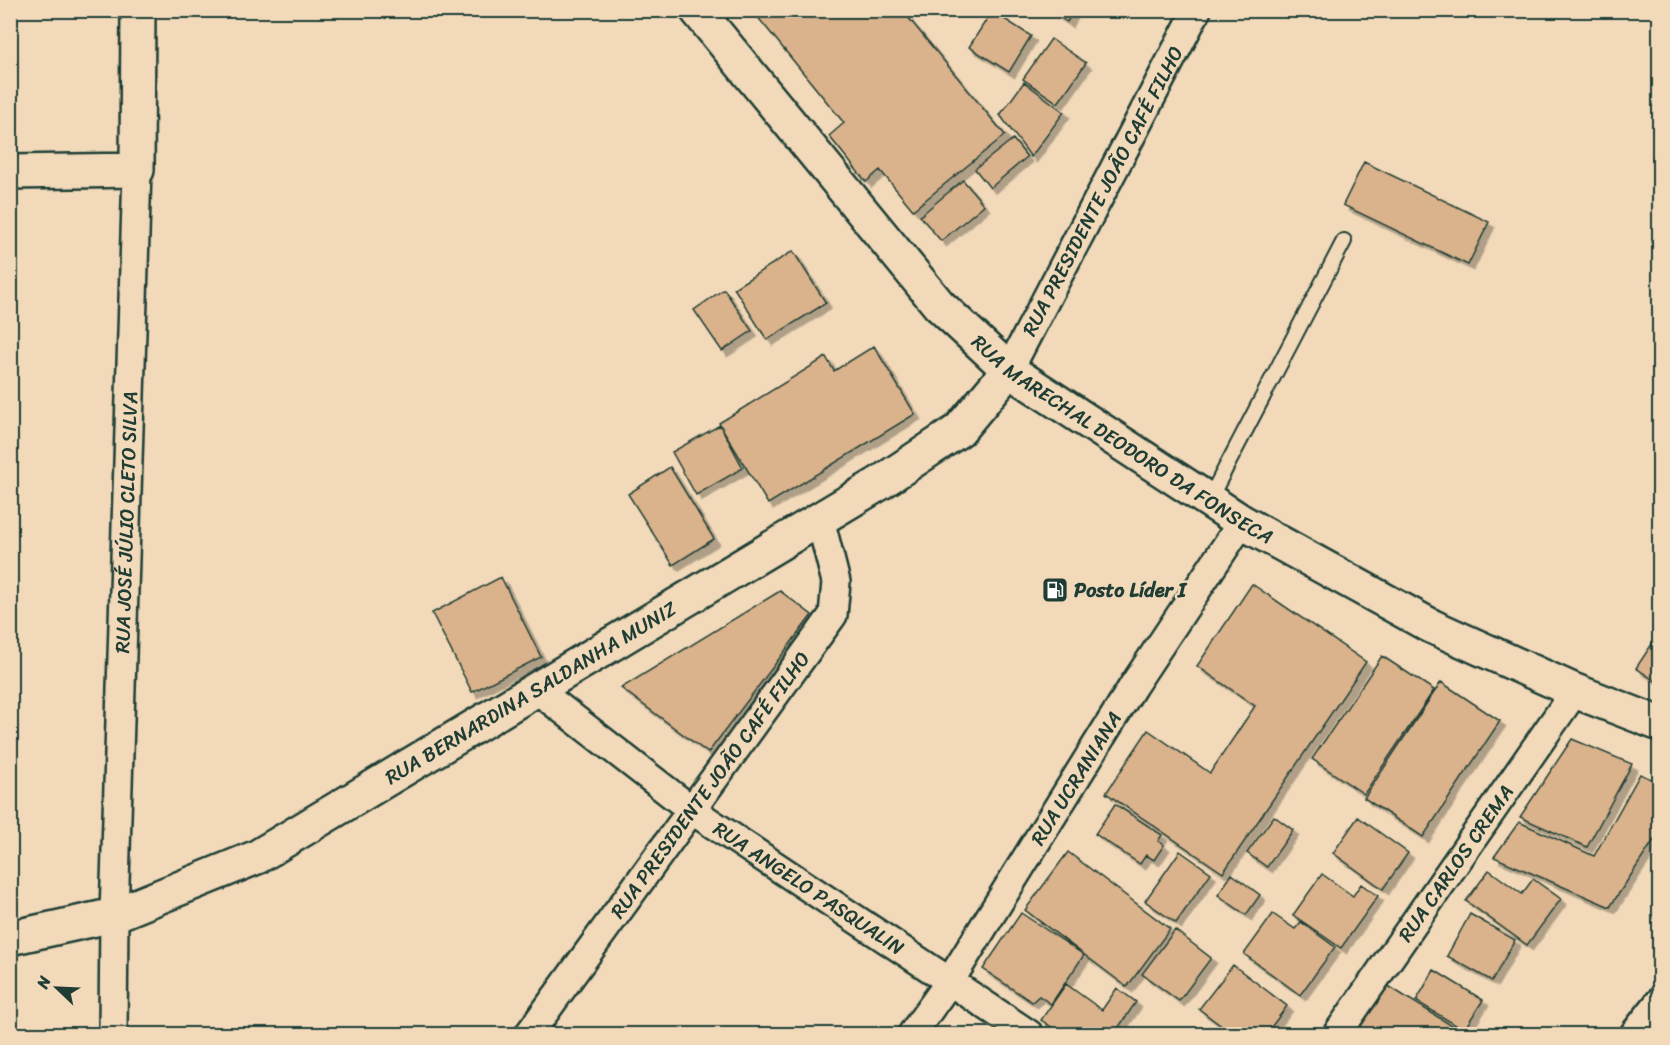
<svg xmlns="http://www.w3.org/2000/svg" width="1670" height="1045" viewBox="0 0 1670 1045" font-family="Sriracha,sans-serif">
  <defs>
    <filter id="shadow"><feDropShadow dx="5.5" dy="5.5" stdDeviation="0" flood-color="#0004"/></filter>
  </defs>
  <rect width="100%" height="100%" fill="#f1d9b9"/>
  <filter id="ink" filterUnits="userSpaceOnUse"><feTurbulence type="fractalNoise" baseFrequency=".0167" numOctaves="2"/><feDisplacementMap in="SourceGraphic" scale="12" xChannelSelector="R" yChannelSelector="G"/><feConvolveMatrix kernelMatrix="1 2 1 2 8 2 1 2 1" color-interpolation-filters="sRGB"/></filter>
  <g filter="url(#ink)">
    <!-- building -->
    <path fill="#dab28b" stroke="#1f3d34" stroke-width="1.5" filter="url(#shadow)" d="M752 10H902L1005 135 913 210 880 170 866 182 829 136 844 123Z
      M1049 10H1074L1067 22Z
      M992 11 1031 36 1009 72 969 47Z
      M1051 39 1086 63 1058 103 1023 79Z
      M1024 82 1064 112 1031 157 1000 115Z
      M1013 139 1027 157 990 188 975 169Z
      M1364 162 1489 222 1468 265 1343 205Z
      M963 180 984 205 941 241 920 216Z
      M793 251 826 303 767 340 734 288Z
      M724 289 752 331 722 351 694 310Z
      M874 346 915 414 768 504 719 423 826 357 834 371Z
      M720 425 743 468 696 495 672 452Z
      M670 467 714 539 673 565 628 494Z
      M501 577 541 657 472 692 432 613Z
      M1252 584 1366 662 1223 873 1106 793 1148 730 1210 773 1255 706 1197 666Z
      M780 591 812 615 708 753 621 688Z
      M1660 632V684L1636 668Z
      M1382 656 1434 690 1364 794 1312 759Z
      M1441 682 1500 721 1423 837 1364 798Z
      M1572 739 1632 764 1587 847 1520 817Z
      M1640 774 1660 783V831L1610 907 1494 857 1519 822 1594 856Z
      M1115 804 1162 835 1158 841 1164 845 1154 860 1146 855 1140 864 1095 834Z
      M1274 816 1293 830 1267 867 1247 853Z
      M1358 817 1408 853 1383 889 1333 853Z
      M1180 851 1211 873 1176 923 1145 901Z
      M1068 852 1170 929 1127 987 1025 910Z
      M1489 870 1522 894 1533 879 1561 899 1527 945 1466 901Z
      M1232 874 1260 895 1246 915 1218 895Z
      M1322 874 1353 896 1361 884 1378 896 1341 948 1293 915Z
      M1021 913 1084 955 1051 1004 1039 996 1032 1002 983 969Z
      M1273 914 1295 929 1301 922 1335 947 1300 995 1244 954Z
      M1470 914 1515 940 1492 981 1447 956Z
      M1175 930 1211 958 1179 1001 1142 974Z
      M1233 965 1287 1006 1266 1034H1232L1199 1009Z
      M1434 970 1483 1000 1464 1030 1416 1001Z
      M1382 982 1465 1034H1351Z
      M1066 984 1102 1010 1117 988 1136 1002 1114 1034H1062L1041 1020Z"/>
    <g fill="none" stroke-linecap="round" stroke-linejoin="round">
      <defs>
        <path id="lane" d="M1209 500 1344 241"/>
        <g id="street">
          <path id="s1" d="M1009 370 1197 10"/>
          <path id="s2" d="M536 689 693 811 1029 1034"/>
          <path id="s3" d="M113 1034 114 915 137 170"/>
          <path id="s4" d="M529 1034 833 615 836 582 820 519"/>
          <path id="s5" d="M912 1034 950 981 1133 686 1242 522"/>
          <path id="s6" d="M1337 1034 1575 691"/>
          <path d="M1634 1034 1660 1001"/>
        </g>
        <g id="secondary">
          <path id="s7" d="M697 10 939 305 1009 370 1242 522 1431 626 1575 691 1660 724"/>
          <path d="M10 172 137 170 138 10"/>
          <path id="s8" d="M10 938 114 915 257 857 880 483 959 430 1009 370"/>
        </g>
      </defs>
      <!-- lane casing -->
      <use href="#lane" stroke="#1f3d34" stroke-width="18"/>
      <!-- street casing -->
      <use href="#street" stroke="#1f3d34" stroke-width="32"/>
      <!-- secondary casing -->
      <use href="#secondary" stroke="#1f3d34" stroke-width="38"/>
      <!-- lane -->
      <use href="#lane" stroke="#f1d9b9" stroke-width="14"/>
      <!-- street -->
      <use href="#street" stroke="#f1d9b9" stroke-width="27"/>
      <!-- secondary -->
      <use href="#secondary" stroke="#f1d9b9" stroke-width="33"/>
    </g>
  </g>
  <!-- icons -->
  <defs>
    <symbol id="fuel-square" viewBox="-11 -11 22 22"><rect x="-9" y="-9" width="18" height="18" rx="4" fill="#1f3d34" stroke="#f1d9b9"/><path d="M-5.5-6h7V0h2V4h1.3V-2.5L3-4.5l.8-.8L6-3V5H2.5V1h-1V6h-7ZM-4.2-4.7v3.2H.2V-4.7Z" fill="#fff"/></symbol>
  </defs>
  <g fill-rule="evenodd">
    <use href="#fuel-square" x="1040" y="575" width="30" height="30"/>
  </g>
  <g text-anchor="middle" stroke-width="5" stroke-linejoin="round" paint-order="stroke">
    <!-- street labels -->
    <g font-size="20" fill="#1f3d34" stroke="#f1d9b9">
      <text dy="7" stroke="none"><textPath href="#s1" startOffset="202">RUA PRESIDENTE JOÃO CAFÉ FILHO</textPath></text>
      <text dy="7" stroke="none"><textPath href="#s7" startOffset="610">RUA MARECHAL DEODORO DA FONSECA</textPath></text>
      <text dy="7" stroke="none"><textPath href="#s3" startOffset="512">RUA JOSÉ JÚLIO CLETO SILVA</textPath></text>
      <text dy="7" stroke="none"><textPath href="#s8" startOffset="580">RUA BERNARDINA SALDANHA MUNIZ</textPath></text>
      <text dy="7" stroke="none"><textPath href="#s5" startOffset="304">RUA UCRANIANA</textPath></text>
      <text dy="7" stroke="none"><textPath href="#s4" startOffset="308">RUA PRESIDENTE JOÃO CAFÉ FILHO</textPath></text>
      <text dy="7" stroke="none"><textPath href="#s6" startOffset="208">RUA CARLOS CREMA</textPath></text>
      <text dy="7" stroke="none"><textPath href="#s2" startOffset="338">RUA ANGELO PASQUALIN</textPath></text>
    </g>
    <!-- poi labels -->
    <g font-size="20" font-weight="bold" fill="#1f3d34" stroke="#f1d9b9" text-anchor="start">
      <text x="1074" y="597">Posto Líder I</text>
    </g>
  </g>
  <!-- margin -->
  <rect width="1670" height="1045" fill="none" stroke="#f1d9b9" stroke-width="36"/>
  <rect x="18" y="18" width="1634" height="1009" fill="none" stroke="#1f3d34" stroke-width="2" filter="url(#ink)"/>
  <!-- north arrow -->
  <g transform="translate(57 988) rotate(293)" stroke="#f1d9b9" stroke-width="4.5" paint-order="stroke">
  <path d="M0-4.5L10 22L0 15L-10 22Z" fill="#1f3d34"/>
  <text y="-9" font-size="16" font-weight="bold" text-anchor="middle" fill="#1f3d34">N</text>
  </g>
</svg>
